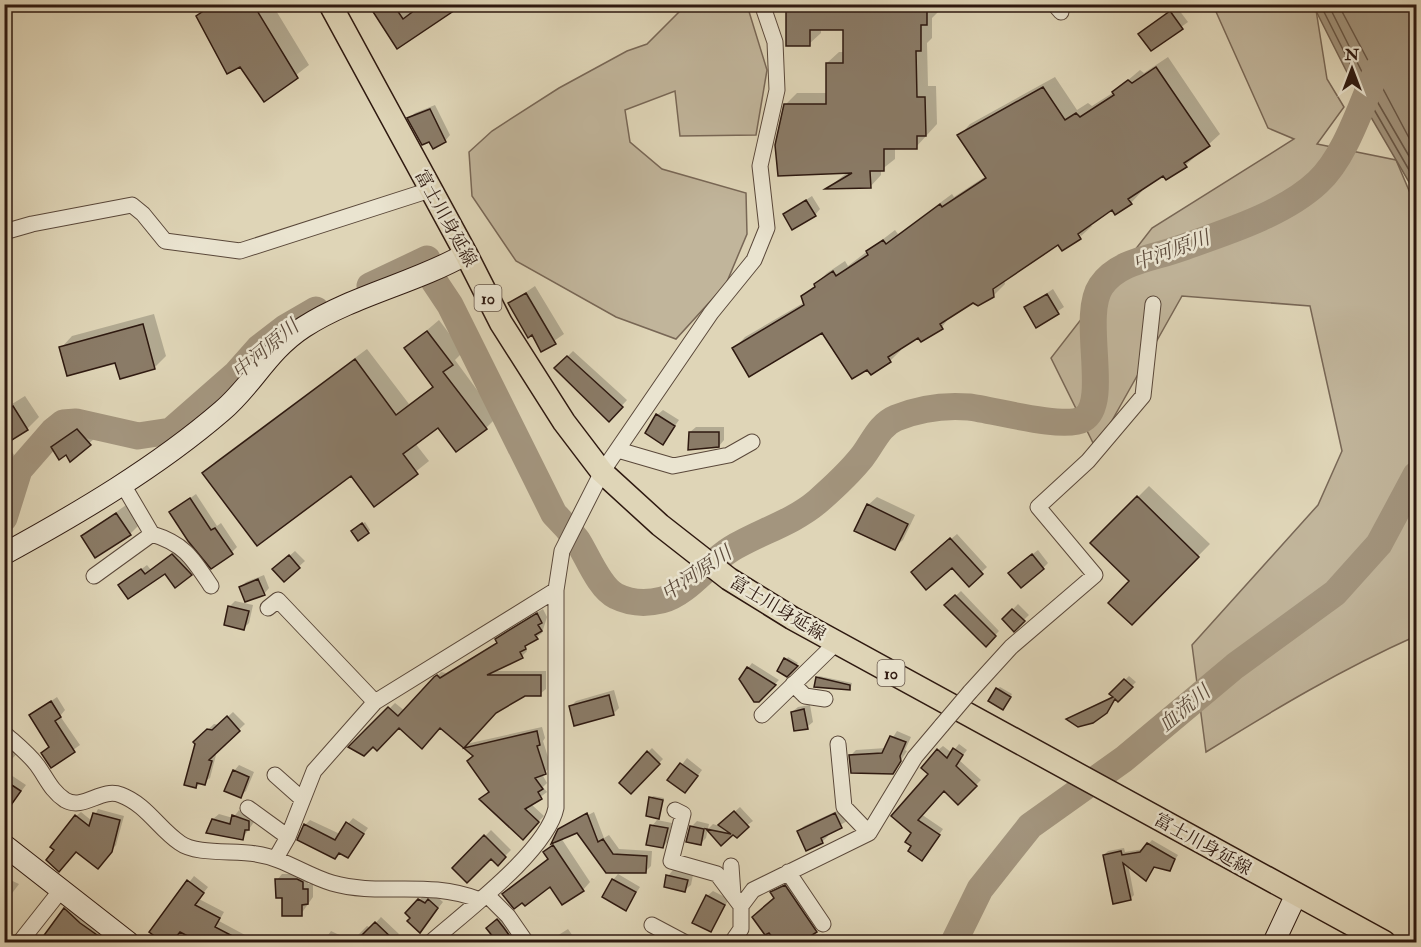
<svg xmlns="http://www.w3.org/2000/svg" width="1421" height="947" viewBox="0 0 1421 947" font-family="'IM FELL Double Pica','Noto Serif JP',serif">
  <rect width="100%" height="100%" fill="#dfd5b7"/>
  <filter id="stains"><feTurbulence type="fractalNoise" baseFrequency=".00333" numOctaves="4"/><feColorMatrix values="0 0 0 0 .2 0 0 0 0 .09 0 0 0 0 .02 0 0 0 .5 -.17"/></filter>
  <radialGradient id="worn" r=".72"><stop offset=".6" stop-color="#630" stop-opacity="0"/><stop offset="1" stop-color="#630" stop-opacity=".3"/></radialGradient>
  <!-- green -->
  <path fill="#c1b59b" stroke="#786756" stroke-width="1.5" d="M686 5H747L767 70 756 135 680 136 675 91 625 110 630 142 662 169 746 193 747 234 726 284 676 339 616 317 516 261 472 196 469 152 492 131 559 88 627 51 647 44Z
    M1213 5H1312L1316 10 1327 79 1344 107 1317 144 1396 160 1416 207V636C1342 669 1275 709 1206 752L1192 645 1318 505 1342 451 1310 306 1182 296 1096 449 1051 358 1152 228 1294 139 1268 128Z"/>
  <!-- water -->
  <path fill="#a3957e" stroke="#746352" stroke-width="1.5" d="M1313 5H1416V194L1362 102Z"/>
  <!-- shadow -->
  <path fill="#0003" d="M210 4H272L309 65 264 100 241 65 198 16Z
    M376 4H460L397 46Z
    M787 4H938V12L932 18V38L927 43 928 86H936L937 124 916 147 895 148V159L881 170V175L870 187H829L849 171 785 105 797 93H828L827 63 839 52H845L844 28 821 29V33L809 44Z
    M1176 6 1188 22 1151 49 1140 34Z
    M1168 57 1220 134 1186 165 1163 174 1140 189 1142 191 1131 203 1113 208 1090 224 1092 226 1081 236 1075 227 1080 237 1063 249 1058 243 1004 279 1005 284 993 296 973 301 952 314 942 327 918 336 900 348 901 350 890 361 823 331 734 349 745 337 805 302 803 297 827 273 845 261 848 266 895 230 898 234 952 194 954 197 986 176 959 136 970 124 1055 77 1077 110 1088 103 1092 106 1114 92 1140 70 1144 73Z
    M435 105 450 135 445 141 409 118 415 113Z
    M812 196 820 209 815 215 784 214Z
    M535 286 564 334 541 350 510 303Z
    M1053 289 1064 307 1036 326 1026 307Z
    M154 314 166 356 154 368 61 348 72 336Z
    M439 320 463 352 455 360 497 417 486 428 438 426 415 443 429 461 374 505 351 474H204L215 462 367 349 409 404 434 386 406 348Z
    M573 351 627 400 609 420 556 368Z
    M25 396 39 417 27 429 6 442 14 455 4 488V409Z
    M663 410 679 420 663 443 657 415Z
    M83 425 95 438 70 460 59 442Z
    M696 427H724V440L719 446 690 432Z
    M1149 486 1210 544 1132 623 1131 581 1092 543Z
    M196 494 217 526 221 523 237 547 232 552 171 512Z
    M877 497 915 515 903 540 894 548 868 505Z
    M126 505 139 525 130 534 83 536Z
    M365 522 370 530 368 532 355 529Z
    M957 534 987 567 969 584 952 566 918 567Z
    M178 549 196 568 175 585 165 572 120 585 147 565 151 570Z
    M1038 550 1048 563 1043 568 1016 567Z
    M295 551 305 561 284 580 280 564Z
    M264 575 269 588 264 594 241 587 246 582Z
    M961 591 999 631 986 645 946 605Z
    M235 601 253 605 249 623 244 628 230 606Z
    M1018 604 1029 615 1014 629 1004 619Z
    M543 609 547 617 542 633 525 647 527 651 522 656 494 671H546V689L540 694H524L496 711 466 744 542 727 545 738 543 741 551 767 542 774 547 783 543 787 547 792 531 804 544 816 523 838 481 799 490 791 474 756 440 726H399L373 745 351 747 395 703 405 711 441 672 446 673 498 642 502 634Z
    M788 657 798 663 787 675 779 670Z
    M752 663 779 680 756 703 740 679Z
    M819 676 852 683 851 687 849 689 817 678Z
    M1129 676 1136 682 1118 700 1116 698 1106 712 1068 719 1113 696 1111 694Z
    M1000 687 1012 694 1005 706 997 689Z
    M614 690 619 708 614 713 575 724 570 707 576 701Z
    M57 697 65 710 60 716 80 745 51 766 43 753 50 746 31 715Z
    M810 705 813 722 807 727 792 712 798 707Z
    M233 712 245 724 213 754 216 755 210 778 195 787V742L214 724 219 725Z
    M897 731 911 737 905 750 907 751 893 772 850 756 856 750 886 748Z
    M4 736 20 750 4 768Z
    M959 744 967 750 959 760 981 780 958 803 945 789 921 814 943 829 926 854 913 846V833L930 774 938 750 943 746 952 753Z
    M652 748 663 759 631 792 648 752Z
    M687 758 702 770 690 786 670 780Z
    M239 765 254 772 246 791 240 796 234 771Z
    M11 775 26 785 4 814V782Z
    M653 796 664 798 659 817 650 798Z
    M740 807 753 821 721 844 708 829 713 824 719 826Z
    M98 809 124 816 116 845 102 863 76 851V816L81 812 92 821Z
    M841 809 847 821 827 833 828 836 823 841 807 849 799 831 804 826Z
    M239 810 254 816V822L242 839 213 819 219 814 233 818Z
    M594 812 604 838 609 835 619 849 652 851 651 866 645 872 606 871 578 831 561 838 590 882 583 890 550 885 504 894 549 858 545 852 559 840 561 829Z
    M353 818 368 828 348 856 340 852 335 857 305 825 310 820 340 834Z
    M657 820 672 823 668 841 663 847 652 826Z
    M697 821 709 824 706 838 701 843 691 827Z
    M491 830 511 850 498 863 491 857 454 868Z
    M1152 840 1178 855 1169 870 1155 865 1146 879 1128 864 1134 895 1130 899 1104 855 1108 851 1124 848 1125 852 1144 849Z
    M673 870 693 875 691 885 685 890 668 876Z
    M282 874H303L308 877V884H313V897L301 914 283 896 277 880Z
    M618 874 640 887 626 909 613 880Z
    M194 876 208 887 199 899 224 912 219 921 245 935 241 942H200L180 930 170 942H166L151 932Z
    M4 877 19 884 4 904Z
    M791 881 821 925 801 942H772L754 917 776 898 772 893 777 888Z
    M713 891 729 899 711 930 707 896Z
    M425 894 432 898 435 895 443 902 420 931 407 913Z
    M71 904 105 932 99 942H49L45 938Z
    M504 915 520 937 514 942H499L488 928Z
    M381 917 399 934 391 942H358L354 939 367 926 371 928Z
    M568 929 577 942H547L549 941Z
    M331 931 354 942H323Z
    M464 935 472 942H457Z"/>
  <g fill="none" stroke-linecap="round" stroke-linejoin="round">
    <!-- shore -->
    <path stroke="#685747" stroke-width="1.5" d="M1320 4 1368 99 1416 182
      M1328 4 1374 96 1416 168
      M1338 4 1416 151"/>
    <!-- river -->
    <path stroke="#a3957e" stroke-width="27" d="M370 286 427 259 434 281 450 305 554 514C562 522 570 531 577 540 587 555 599 588 616 596 630 603 646 604 662 600 688 593 708 563 731 549 759 532 792 523 817 502 833 488 850 472 862 457 873 443 879 425 896 418 918 409 945 405 969 407 994 410 1064 430 1083 419 1111 403 1080 317 1101 286 1118 261 1153 258 1178 249 1223 233 1283 215 1318 182 1346 156 1361 105 1377 70
      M4 518 19 470 53 431 63 423 76 422 138 436 171 431 236 374 259 348 285 328 316 310
      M954 942 980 889 1030 826 1124 759 1235 666 1335 593 1379 544 1416 475"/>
  </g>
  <!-- building -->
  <path fill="#8a7b67" stroke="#2e1910" stroke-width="1.5" d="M214 4H253L298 78 264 102 240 67 227 74 196 16Z
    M368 4H393L403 19 423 4H464L397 49Z
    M786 4H911L912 10H927V25H921V51H916L917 97H925L926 136H917V149H884V171H870L871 188 825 189 852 173 778 176 775 145 784 104H826V63H843V30H810V46H786Z
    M1170 11 1183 29 1151 51 1138 34Z
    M1156 67 1210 146 1184 163 1187 167 1166 180 1163 176 1128 199 1132 204 1115 215 1112 210 1078 234 1081 239 1062 251 1058 245 993 289 994 297 978 306 973 303 940 324 943 329 921 342 918 338 888 357 891 362 871 375 867 370 852 379 822 333 749 377 732 348 804 305 801 296 815 287 814 284 833 271 836 276 868 255 866 251 883 240 886 244 940 204 942 207 986 178 957 135 1043 87 1065 120 1076 113 1080 117 1114 95 1112 92 1128 80 1132 83Z
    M430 109 446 142 433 149 429 142 422 145 407 118Z
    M806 200 816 216 792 230 783 214Z
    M526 293 556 344 541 352 532 335 528 338 508 303Z
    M1047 294 1059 314 1036 328 1024 307Z
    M143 324 155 369 120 379 115 363 67 376 59 347Z
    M427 331 453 365 443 372 487 429 456 452 438 428 403 454 418 474 374 507 351 476 257 546 202 473 355 359 396 415 433 387 404 348Z
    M567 356 623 407 609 422 554 368Z
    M13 406 28 430 4 445V412Z
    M656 414 675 426 663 445 645 433Z
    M77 429 91 445 70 462 66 455 59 460 51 447Z
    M689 432H719V447L688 450Z
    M1137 496 1199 557 1132 625 1108 603 1129 581 1090 543Z
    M190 498 211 530 215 528 233 554 211 569 188 541 169 512Z
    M867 504 908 524 895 550 854 531Z
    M116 513 131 535 95 558 81 536Z
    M362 523 369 533 358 541 351 531Z
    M950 538 983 574 969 587 952 568 926 590 911 572Z
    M172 554 192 575 175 588 165 574 128 599 118 585 141 569 145 574Z
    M1032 554 1044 569 1021 588 1008 573Z
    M289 555 300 568 284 582 272 569Z
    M258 579 265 595 245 602 239 587Z
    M955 595 996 636 986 647 944 605Z
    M228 606 249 611 244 630 224 625Z
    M1012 609 1025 621 1014 632 1002 619Z
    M537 613 542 623 538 625 542 631 535 635 538 639 525 646 526 649 520 652 523 658 487 675H541V696H525L496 713 464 748 537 731 540 745 537 746 546 774 535 778 543 789 538 792 542 799 525 809 539 822 523 840 479 799 489 792 467 761 473 756 440 728 422 749 399 728 377 751 373 747 364 756 348 747 388 707 398 716 434 677 437 675 440 678 497 643 495 639Z
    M784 658 798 666 787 677 777 671Z
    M747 667 776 685 759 702H754L739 679Z
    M816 677 850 685V690L814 687Z
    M1124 679 1133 687 1118 702 1115 699 1107 713 1093 723 1078 727 1066 719 1113 697 1109 694Z
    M996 688 1011 697 1003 710 988 701Z
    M609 695 614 715 574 726 569 706Z
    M51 701 61 717 55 721 75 752 51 768 41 753 49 747 29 715Z
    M804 709 808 729 794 731 791 712Z
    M227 716 240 731 209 760 212 761 205 785 197 783 196 788 184 785 195 744 193 742 207 729 212 730Z
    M890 736 906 742 900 756 901 761 893 774 851 773 849 755 882 753Z
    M953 748 963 755 956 766 977 786 958 805 944 791 918 820 940 835 922 861 908 851 911 846 905 842 911 833 891 816 928 774 921 768 937 749 947 758Z
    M647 751 660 764 631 794 619 783Z
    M680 763 698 776 685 793 667 780Z
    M233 770 249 777 241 798 224 791Z
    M4 780 21 791 4 815Z
    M649 797 663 800 659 819 646 816Z
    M734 811 749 827 737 838 733 835 721 846 706 829 731 834 718 825Z
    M93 813 120 820 112 852 98 869 76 852 59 872 46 860 54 850 50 847 75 815 89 826Z
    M587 813 598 842 603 839 613 854 647 856 646 873H606L577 833 551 844 558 829Z
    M835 813 842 828 821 838 823 843 806 851 797 831Z
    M232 815 249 821V830H245L243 840 206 833 212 819 230 824Z
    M346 822 364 834 348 858 339 853 335 859 297 840 304 824 335 840Z
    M650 825 668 828 663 848 646 845Z
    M690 826 704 829 701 845 686 842Z
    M484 835 506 857 498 866 491 859 467 883 452 868Z
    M1147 843 1175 859 1170 871 1154 867 1146 881 1123 863 1131 900 1113 904 1103 855 1121 851 1122 855 1140 852Z
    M553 845 584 891 562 905 550 887 525 906 522 903 514 909 502 894 548 859 543 852Z
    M666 875 688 880 685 892 664 887Z
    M275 879H297L303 882V889H308V904L302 905V916H282V898H276Z
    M612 879 636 892 626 911 602 897Z
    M187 880 204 893 195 905 220 918 215 927 244 942H199L180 932 172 942H163L149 932Z
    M785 885 817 932 801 942H776L769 933 765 935 752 917 774 898 770 892Z
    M706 895 725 905 711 932 692 923Z
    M418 899 425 903 428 899 438 908 420 933 407 921 410 918 405 913Z
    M64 908 80 923 107 942H49L42 938Z
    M497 919 504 928 514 942H497L486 928Z
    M375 922 396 942H355Z"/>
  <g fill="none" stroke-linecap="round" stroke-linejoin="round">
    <defs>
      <path id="street" d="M1054 4 1061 12
        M4 232 32 224 132 205 143 214 165 241 240 251 430 190
        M618 450 673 466 729 455 752 442
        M122 483 152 534C185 544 193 559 211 586
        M94 576 152 534
        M268 608 278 600 375 702
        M793 684 805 696 825 699
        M970 692 1011 647 1095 575 1038 507 1088 461 1143 396 1153 304
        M762 715 836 643
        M4 733C15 743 28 753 37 765 46 777 51 791 65 800 84 811 101 787 121 795 147 805 158 828 180 843 196 855 235 850 256 854 284 858 305 875 332 883 381 897 426 879 480 900
        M275 775 302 799
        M248 808 288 837
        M675 810 683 814 671 861 717 874 741 906
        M869 833 915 757 942 725
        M276 858 288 837 314 771 375 702 556 590
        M731 866 733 895
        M788 872 823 924
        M487 895 508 916 526 942
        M652 925 684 942
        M20 942 61 890
        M431 942C465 912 547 851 556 808V590L562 551 602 472 711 313 754 260 767 228 760 166 777 90 775 42 762 4
        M732 942 741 929V906L753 890 869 833 844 807 838 744"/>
      <path id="secondary" d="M4 554C79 513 157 467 222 411 253 385 267 351 304 327 354 295 415 283 466 254
        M4 845 128 942
        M1274 942 1296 895"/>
      <path id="primary" d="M330 4 466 254 501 323 564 422 602 472 660 525 729 579 792 618 1384 942"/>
    </defs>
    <!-- street casing -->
    <use href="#street" stroke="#5a483a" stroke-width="17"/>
    <!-- secondary casing -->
    <use href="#secondary" stroke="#2e1910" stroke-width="23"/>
    <!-- primary casing -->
    <use href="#primary" stroke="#2e1910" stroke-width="25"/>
    <!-- street -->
    <use href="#street" stroke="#eae4d0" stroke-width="15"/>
    <!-- secondary -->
    <use href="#secondary" stroke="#eae4d0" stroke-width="21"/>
    <!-- primary -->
    <use href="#primary" stroke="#dfd5b7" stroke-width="22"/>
    <defs>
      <path id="street-bridge" d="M942 725 970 692"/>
    </defs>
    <!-- street-bridge casing -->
    <use href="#street-bridge" stroke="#5a483a" stroke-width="17" stroke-linecap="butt"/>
    <!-- street-bridge -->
    <use href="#street-bridge" stroke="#eae4d0" stroke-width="15"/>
  </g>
  <g text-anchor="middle" stroke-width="5" stroke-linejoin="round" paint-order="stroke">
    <!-- shield labels -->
    <g fill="#eae4d0" stroke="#66564a" stroke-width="1.5">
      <rect x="474.5" y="285" width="27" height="26" rx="4.5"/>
      <rect x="877.5" y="660" width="27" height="26" rx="4.5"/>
    </g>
    <g font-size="16" font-weight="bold" fill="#2e1910">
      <text x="488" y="304">10</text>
      <text x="891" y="679">10</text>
    </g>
    <!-- street labels -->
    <g font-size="18" fill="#2e1910" stroke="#eae4d0">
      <text transform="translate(446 218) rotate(61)" y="6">富士川身延線</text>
      <text transform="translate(778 608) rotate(31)" y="6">富士川身延線</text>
      <text transform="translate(1203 844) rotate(29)" y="6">富士川身延線</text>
    </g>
    <!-- water labels -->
    <g font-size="20" font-style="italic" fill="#5d4b3c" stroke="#eae4d0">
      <text transform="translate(1171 250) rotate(-20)" y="7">中河原川</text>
      <text transform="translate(265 349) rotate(-40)" y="7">中河原川</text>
      <text transform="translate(696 573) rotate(-34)" y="7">中河原川</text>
      <text transform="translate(1184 708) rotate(-40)" y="7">血流川</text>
    </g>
  </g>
  <!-- margin -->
  <rect width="1421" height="947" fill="none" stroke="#dfd5b7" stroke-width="24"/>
  <rect x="6" y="6" width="1409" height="935" fill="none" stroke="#2e1910" stroke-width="3"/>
  <rect x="12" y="12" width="1397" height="923" fill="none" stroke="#2e1910" stroke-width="1.5"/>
  <!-- north arrow -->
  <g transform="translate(1352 69)" stroke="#eae4d0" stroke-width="4.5" paint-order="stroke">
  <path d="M0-4.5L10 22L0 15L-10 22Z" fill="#2e1910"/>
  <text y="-9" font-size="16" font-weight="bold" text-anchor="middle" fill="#2e1910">N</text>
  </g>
  <rect width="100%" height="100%" filter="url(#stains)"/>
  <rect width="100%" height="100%" fill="url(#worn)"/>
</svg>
